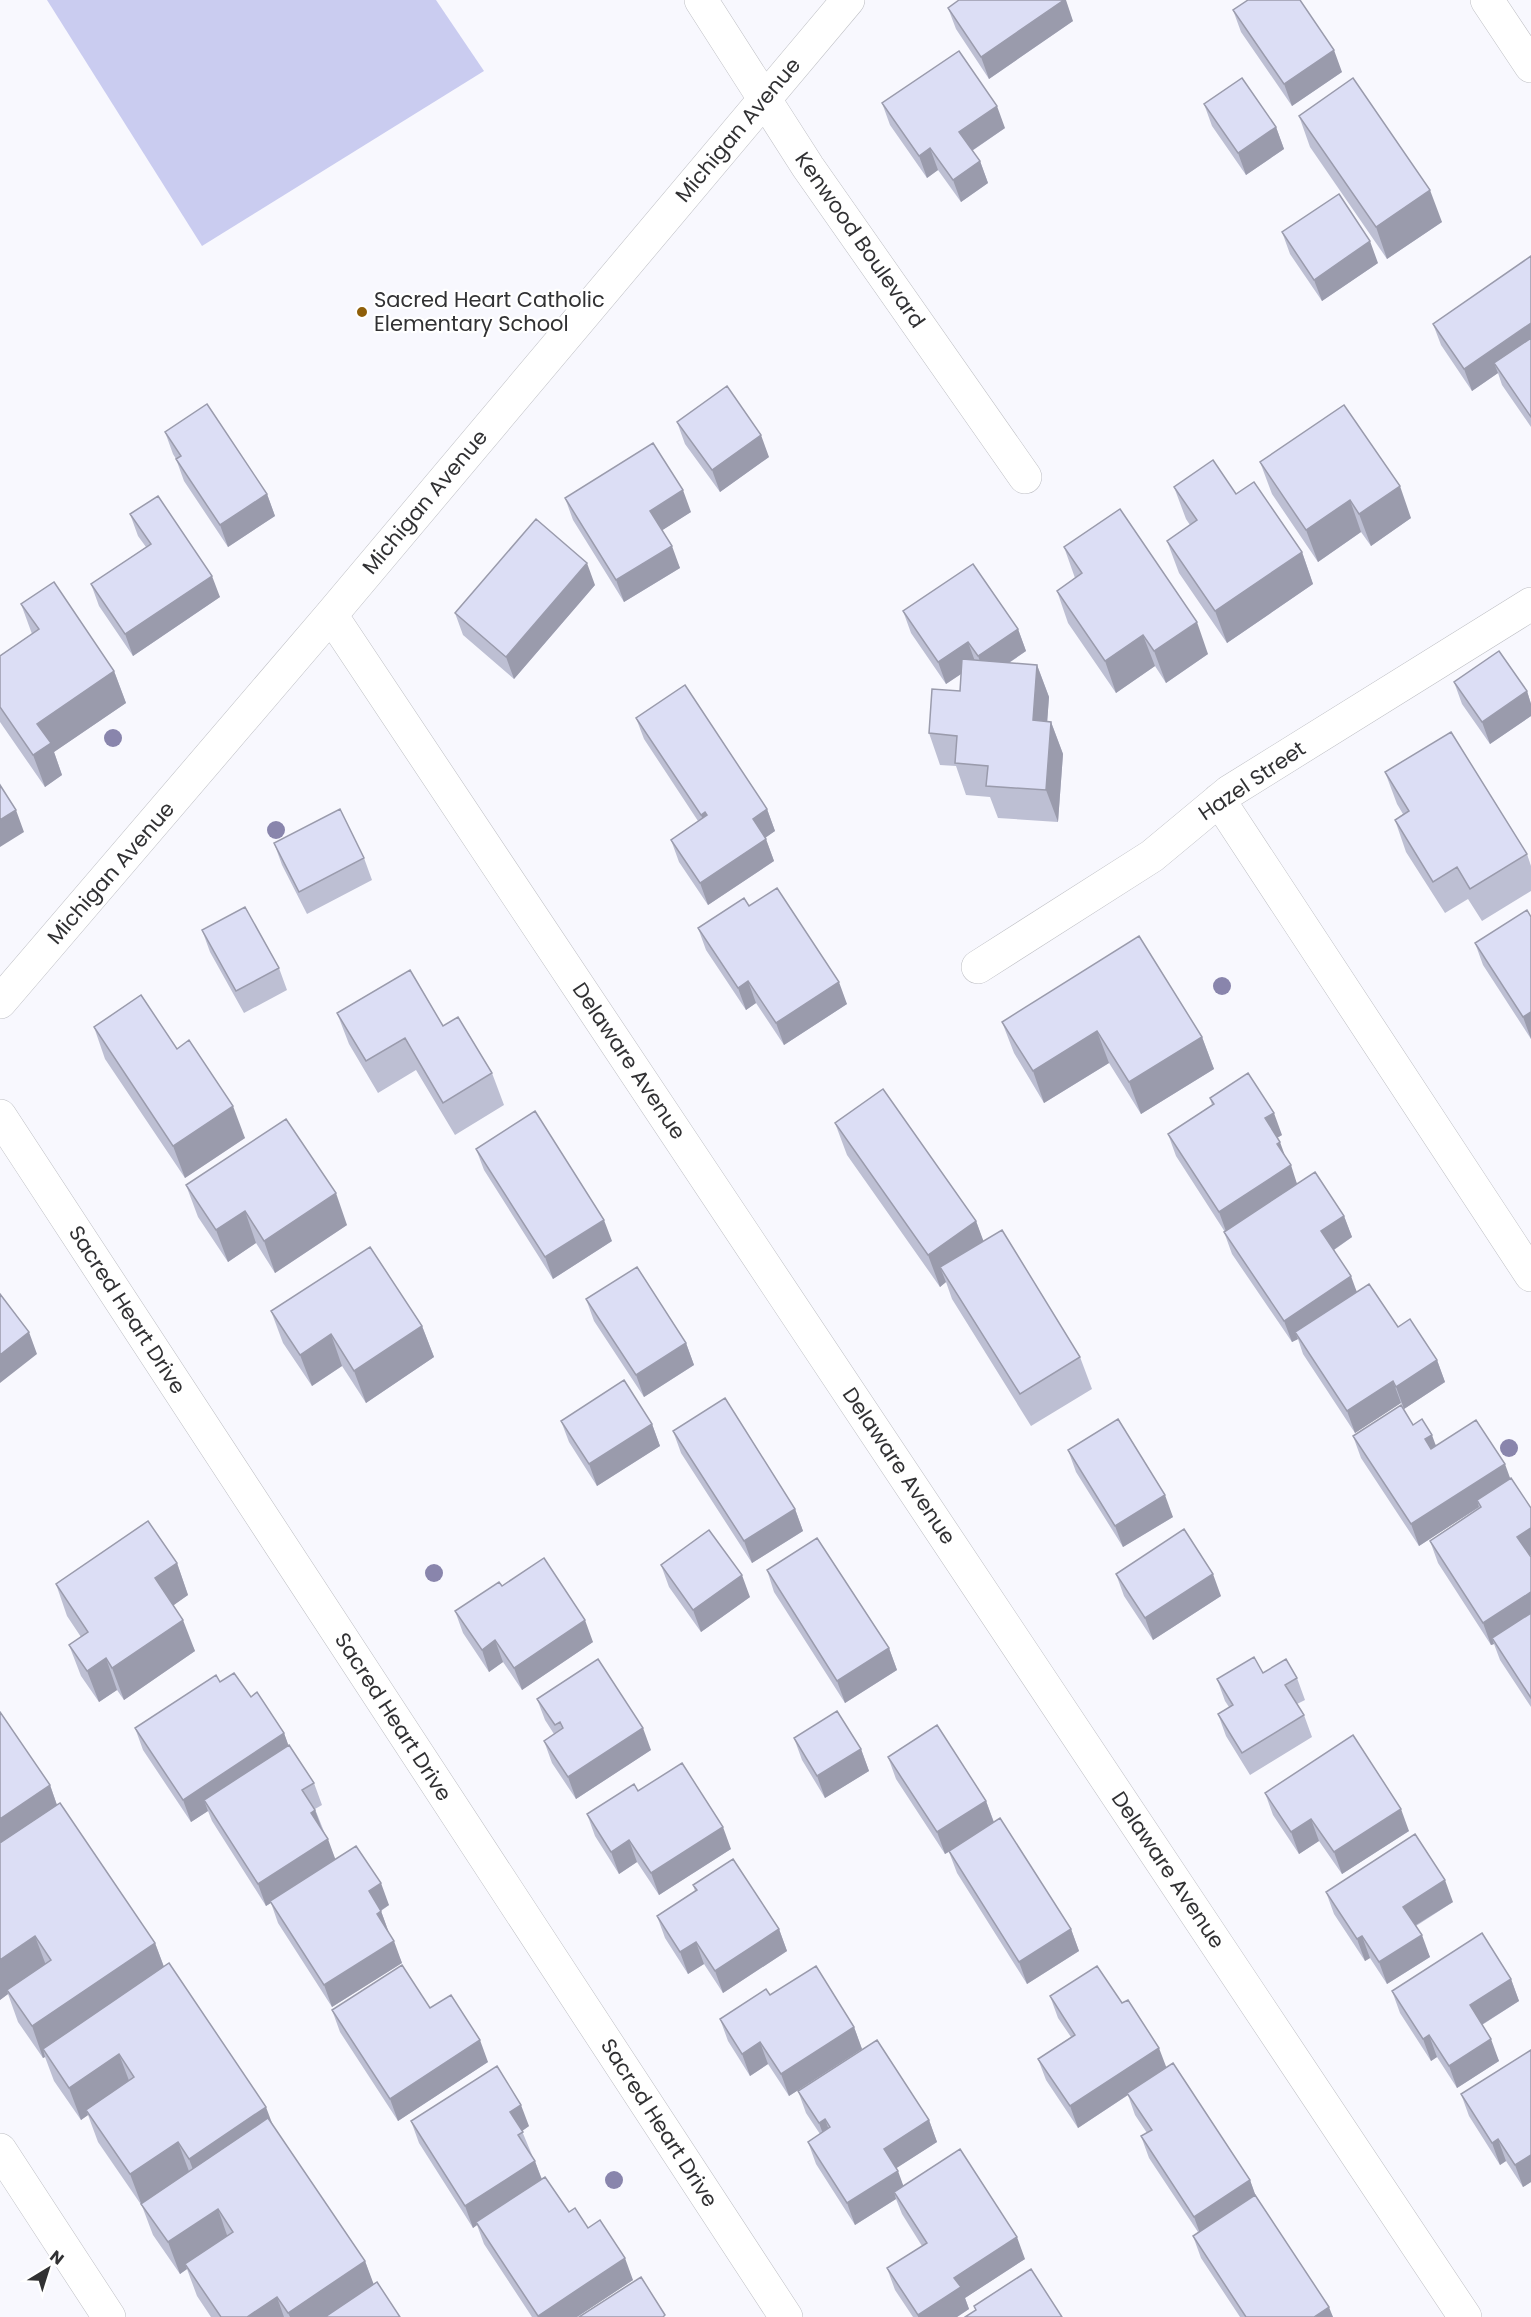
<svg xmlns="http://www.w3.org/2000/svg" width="1531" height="2317" viewBox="0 0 1531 2317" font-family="Poppins,sans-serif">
  <rect width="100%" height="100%" fill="#f8f8fe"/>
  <!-- green -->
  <path fill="#caccf0" d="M47 0H436L484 71 202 246Z"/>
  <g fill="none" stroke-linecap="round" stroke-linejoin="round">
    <defs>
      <path id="minor" d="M701 0 808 167 1025 477
        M1487 0 1531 66
        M331 615 1465 2317
        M1219 800 1531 1275
        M978 967 1152 856 1229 792 1531 604
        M0 1002 331 615 848 0
        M0 1116 786 2317
        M0 2150 109 2317"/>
    </defs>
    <!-- minor casing -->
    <use href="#minor" stroke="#bebfc4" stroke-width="34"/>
    <!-- minor -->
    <use href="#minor" stroke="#fff" stroke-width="33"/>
  </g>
  <!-- trees -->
  <g fill="#8985ac">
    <circle cx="113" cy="738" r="9"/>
    <circle cx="276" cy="830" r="9"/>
    <circle cx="1222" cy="986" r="9"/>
    <circle cx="1509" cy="1448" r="9"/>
    <circle cx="434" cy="1573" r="9"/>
    <circle cx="614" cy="2180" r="9"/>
  </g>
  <!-- wall -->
  <path fill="#bdbfd3" d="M948 8 1073 21 989 79 956 29Z
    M1233 10 1342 72 1292 106 1241 32Z
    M882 103 1005 128 972 151 980 161 988 183 961 202 938 170 927 178 890 125Z
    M1204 104 1276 127 1284 149 1246 175 1212 126Z
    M1299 116 1442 222 1387 259 1310 147Z
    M1282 232 1378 263 1322 301 1290 254Z
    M1531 256V427L1502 385 1498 373 1472 391 1441 345 1433 324Z
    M677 422 769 457 720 492 685 444Z
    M165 432 267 494 275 516 228 547 184 481 176 459 173 454Z
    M1260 462 1411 518 1371 546 1361 532 1318 562 1272 494Z
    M1174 487 1236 494 1302 552 1313 584 1227 643 1179 573 1167 541 1190 525 1186 519Z
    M565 498 691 512 662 530 680 568 624 602 573 520Z
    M130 514 220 597 133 656 99 606 91 584 146 547 138 536Z
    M1064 547 1208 654 1166 683 1155 666 1116 693 1068 623 1057 591 1075 578Z
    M595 585 514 679 463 635 455 613Z
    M21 604 114 671 126 703 54 752 62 775 45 787 0 722V656L32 634Z
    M903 611 1018 629 1026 651 1009 663 1037 665 1049 697 1047 722H1051L1063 754 1058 822 998 818 990 797 966 795 956 766 940 765 929 733 960 691 961 674 946 684 911 633Z
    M1454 682 1527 691 1531 704V716L1490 744 1462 704Z
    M636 718 767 809 775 831 765 837 774 861 708 905 679 862 671 840 698 821 644 739Z
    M1385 772 1527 854 1531 866V891L1482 921 1468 899 1445 913 1406 852 1395 820 1403 814 1397 804Z
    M274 843 364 858 372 880 307 914 282 865Z
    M749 906 847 1004 784 1045 756 1003 746 1010 706 950 698 928Z
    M1527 910 1531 1039 1483 965 1475 943Z
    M202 930 279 968 287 990 244 1013 210 952Z
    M337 1013 443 1026 492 1073 504 1105 455 1135 416 1070 378 1093 349 1044Z
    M1002 1022 1202 1037 1214 1069 1141 1114 1109 1063 1044 1103 1014 1053Z
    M94 1027 177 1049 245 1138 185 1178 105 1059Z
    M1210 1098 1282 1135 1277 1138 1297 1184 1344 1216 1352 1237 1334 1250 1357 1292 1437 1360 1445 1382 1404 1409 1401 1403 1355 1433 1303 1354 1298 1339 1292 1342 1232 1254 1224 1232H1225L1176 1156 1168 1134 1212 1105Z
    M835 1123 976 1221 983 1241 1080 1357 1092 1389 1031 1426 952 1299 946 1282 940 1287 847 1155Z
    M476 1149 612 1241 553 1279 484 1170Z
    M186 1185 347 1225 275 1273 256 1243 228 1262 198 1217Z
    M586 1299 686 1343 694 1365 644 1397 594 1321Z
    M271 1311 422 1326 434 1357 366 1403 342 1366 312 1386 283 1343Z
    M561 1421 652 1424 660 1446 597 1486 569 1442Z
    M1413 1425 1436 1445 1510 1478 1531 1508V1555L1530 1556 1531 1557V1707L1500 1660 1494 1644 1491 1645 1438 1563 1430 1541 1479 1507 1419 1546 1361 1458 1353 1436Z
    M673 1431 795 1509 803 1531 752 1563 681 1453Z
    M1068 1450 1173 1517 1123 1547 1076 1472Z
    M177 1563 188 1595 173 1605 195 1651 124 1700 117 1690 99 1702 81 1676 69 1645 81 1637 67 1616 56 1584Z
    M661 1565 750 1597 701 1632 669 1587Z
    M767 1570 889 1648 897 1670 845 1703 774 1592Z
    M1116 1574 1221 1596 1153 1640 1124 1596Z
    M502 1586 593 1642 522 1690 503 1662 489 1672 463 1633 455 1611Z
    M1263 1673 1297 1678 1305 1700 1297 1704 1304 1715 1312 1737 1250 1775 1226 1736 1218 1714 1229 1707 1225 1701 1217 1679Z
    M220 1682 251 1697 284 1733 288 1745 314 1783 322 1805 315 1809 335 1859 389 1905 381 1911 389 1933 402 1963 332 2007 278 1923 271 1903 266 1906 212 1821 208 1811 191 1822 143 1750 135 1728Z
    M537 1699 651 1750 576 1799 552 1763 544 1741 554 1734 545 1720Z
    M794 1738 861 1749 869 1771 825 1798 802 1760Z
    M888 1757 986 1801 994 1822 1071 1929 1079 1951 1027 1984 957 1873 949 1852 945 1854 896 1779Z
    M50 1785 57 1805 155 1943 164 1967 365 2261 373 2284 400 2317H211L197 2296 187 2269 180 2274 153 2235 142 2206 98 2142 88 2115 81 2120 54 2081 45 2057 43 2058 18 2022 8 1994 0 2000Z
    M638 1791 731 1849 659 1895 637 1862 619 1874 595 1836 587 1814Z
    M1265 1793 1409 1831 1342 1874 1319 1841 1299 1854 1273 1815Z
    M693 1885 779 1929 787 1951 723 1993 704 1964 688 1974 665 1938 657 1916 695 1891Z
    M1326 1892 1453 1902 1416 1926 1430 1957 1387 1984 1370 1958 1365 1961 1334 1914Z
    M1511 1979 1519 2001 1482 2025 1499 2061 1457 2088 1437 2057 1431 2061 1400 2013 1392 1991Z
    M770 1995 854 2027 862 2049 789 2096 768 2064 750 2076 728 2041 720 2019Z
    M1050 1996 1166 2068 1250 2180 1255 2195 1333 2317H1240L1201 2258 1193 2236 1198 2232 1149 2158 1141 2136 1147 2133 1135 2115 1128 2095 1078 2128 1046 2080 1038 2059 1071 2037 1058 2018Z
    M430 2008 488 2062 398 2121 340 2032 332 2010Z
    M1531 2050V2182L1523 2187 1506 2161 1500 2165 1469 2116 1461 2094Z
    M798 2091 929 2120 937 2142 896 2168 903 2186 1025 2259 965 2298 969 2309 957 2317H913L895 2290 887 2268 922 2246 902 2214 896 2199 855 2225 816 2164 808 2142 820 2134 806 2113Z
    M411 2121 529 2126 522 2131 542 2179 569 2212 588 2228 633 2280 577 2317H532L484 2244 477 2225 473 2228 419 2143Z"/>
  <!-- shaded-wall -->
  <path fill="#9a9bac" d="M1064 0H1066L1073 21 989 79 981 57Z
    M1334 50 1342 72 1292 106 1284 84Z
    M997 106 1005 128 967 154 959 132Z
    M1276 127 1284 149 1246 175 1238 153Z
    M930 148 938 170 927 178 919 156Z
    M980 161 988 183 961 202 953 180Z
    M1430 190 1442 222 1387 259 1376 227Z
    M1370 241 1378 263 1322 301 1314 280Z
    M1531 323V350L1494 363 1498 373 1472 391 1464 369Z
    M761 435 769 457 720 492 712 470Z
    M1400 486 1411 518 1371 546 1359 514Z
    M683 490 691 512 658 533 650 511Z
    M267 494 275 516 228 547 220 525Z
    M1350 500 1361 532 1318 562 1306 530Z
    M672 546 680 568 624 602 616 580Z
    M1302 552 1313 584 1227 643 1215 611Z
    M587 563 595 585 514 679 506 657Z
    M212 576 220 597 133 656 125 634Z
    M1197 622 1208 654 1166 683 1154 651Z
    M1018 629 1026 651 986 678 978 656Z
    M1143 635 1155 666 1116 693 1105 661Z
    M968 642 976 664 946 684 938 662Z
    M1037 665 1049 697 1045 752 1033 720Z
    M114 671 126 703 54 752 62 775 45 787 33 755 37 724Z
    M1527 691 1531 704V716L1490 744 1482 722Z
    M1051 722 1063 754 1058 822 1046 790Z
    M767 809 775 831 761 841 753 819Z
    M16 810 24 832 0 847V820Z
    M705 812 713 834 709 837 701 815Z
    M766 839 774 861 708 905 700 883Z
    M748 981 756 1003 746 1010 738 988Z
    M839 982 847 1004 784 1045 776 1023Z
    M1531 1012V1039L1523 1017Z
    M1097 1031 1109 1063 1044 1103 1033 1071Z
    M1202 1037 1214 1069 1141 1114 1129 1082Z
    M233 1106 245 1138 185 1178 173 1146Z
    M1274 1113 1282 1135 1273 1140 1265 1118Z
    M1280 1142 1288 1164 1277 1144Z
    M1291 1165 1298 1187 1227 1234 1219 1212Z
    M336 1193 347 1225 275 1273 264 1241Z
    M245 1211 256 1243 228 1262 216 1230Z
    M1344 1216 1352 1237 1329 1253 1321 1231Z
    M604 1220 612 1241 553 1279 545 1257Z
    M976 1221 988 1253 940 1267 946 1282 940 1287 928 1255Z
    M1351 1276 1359 1298 1295 1332 1298 1339 1292 1342 1284 1321Z
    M422 1326 434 1357 366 1403 354 1371Z
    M29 1332 37 1354 0 1383V1355Z
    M331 1334 342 1366 312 1386 300 1355Z
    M686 1343 694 1365 644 1397 636 1375Z
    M1437 1360 1445 1382 1404 1409 1396 1387Z
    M1393 1381 1401 1403 1355 1433 1347 1411Z
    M652 1424 660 1446 597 1486 589 1464Z
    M1432 1435 1440 1457 1433 1461 1425 1439Z
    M1505 1464 1513 1486 1477 1500 1479 1507 1419 1546 1411 1524Z
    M1165 1495 1173 1517 1123 1547 1115 1526Z
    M795 1509 803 1531 752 1563 744 1541Z
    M1531 1528V1555L1525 1559 1517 1537Z
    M177 1563 188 1595 167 1610 155 1578Z
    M1213 1574 1221 1596 1153 1640 1145 1618Z
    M742 1575 750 1597 701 1632 693 1610Z
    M1531 1592V1619L1492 1638 1494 1644 1491 1645 1483 1623Z
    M183 1620 195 1651 124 1700 112 1668Z
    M585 1620 593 1642 522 1690 514 1668Z
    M495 1640 503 1662 489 1672 482 1650Z
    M889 1648 897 1670 845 1703 837 1681Z
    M106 1658 117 1690 99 1702 87 1671Z
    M643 1728 651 1750 576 1799 568 1777Z
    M284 1733 292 1755 204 1800 208 1811 191 1822 183 1800Z
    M861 1749 869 1771 825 1798 817 1776Z
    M50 1785 61 1817 0 1859V1819Z
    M986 1801 994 1823 945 1854 937 1832Z
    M1401 1809 1409 1831 1342 1874 1334 1852Z
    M315 1810 323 1832 311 1813Z
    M1311 1819 1319 1841 1299 1854 1291 1832Z
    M723 1827 731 1849 659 1895 651 1873Z
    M328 1839 336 1861 266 1906 258 1884Z
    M629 1840 637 1862 619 1874 611 1852Z
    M1445 1880 1453 1902 1411 1928 1403 1907Z
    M381 1883 389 1905 377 1913 369 1891Z
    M381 1911 389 1933 377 1914Z
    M779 1929 787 1951 723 1993 715 1971Z
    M1071 1929 1079 1951 1027 1984 1019 1962Z
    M1422 1935 1430 1957 1387 1984 1379 1962Z
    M35 1936 47 1968 7 1990 8 1994 0 2000V1960Z
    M1362 1936 1370 1958 1365 1961 1357 1939Z
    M394 1941 402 1963 332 2007 324 1985Z
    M696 1942 704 1964 688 1974 680 1952Z
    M155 1943 167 1975 43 2049 45 2057 43 2058 32 2026Z
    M1511 1979 1519 2001 1478 2027 1470 2005Z
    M854 2027 862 2049 789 2096 781 2074Z
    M1429 2035 1437 2057 1431 2061 1423 2039Z
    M1491 2039 1499 2061 1457 2088 1449 2066Z
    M480 2040 488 2062 398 2121 390 2099Z
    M760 2042 768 2064 750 2076 742 2054Z
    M1159 2048 1167 2069 1078 2128 1070 2106Z
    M119 2054 131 2086 86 2110 88 2115 81 2120 69 2088Z
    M521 2105 529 2126 518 2134 510 2112Z
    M266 2107 278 2139 201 2191 189 2159Z
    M825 2119 833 2141 827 2145 819 2123Z
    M929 2120 937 2142 892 2171 884 2149Z
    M1498 2139 1506 2161 1500 2165 1492 2143Z
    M178 2142 190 2174 141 2204 142 2206 130 2174Z
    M1531 2155V2182L1523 2187 1515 2165Z
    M535 2161 543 2183 476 2222 477 2225 473 2228 465 2206Z
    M898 2171 906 2193 894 2192 896 2199 855 2225 847 2203Z
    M1250 2180 1258 2202 1202 2239 1194 2217Z
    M218 2209 229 2241 185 2264 187 2269 180 2274 168 2242Z
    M1017 2237 1025 2259 965 2298 969 2309 957 2317H918V2315L954 2278Z
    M625 2258 633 2280 577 2317H538V2316Z
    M365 2261 377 2293 341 2317H290L288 2313Z
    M277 2297 284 2317H247Z
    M1329 2307 1333 2317H1314Z"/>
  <!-- building -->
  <path fill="#dcdef5" stroke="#9a9bac" stroke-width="1.5" d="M959 0H1064L981 57 948 8Z
    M1248 0H1300L1334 50 1284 84 1233 10Z
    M959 51 997 106 959 132 980 161 953 180 930 148 919 156 882 103Z
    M1242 78 1276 127 1238 153 1204 104Z
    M1353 78 1430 190 1376 227 1299 116Z
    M1339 194 1370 241 1314 280 1282 232Z
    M1531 256V323L1464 369 1433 324Z
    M1531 338V417L1494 363Z
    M727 386 761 435 712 470 677 422Z
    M207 404 267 494 220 525 176 459 181 456 165 432Z
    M1344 405 1400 486 1359 514 1350 500 1306 530 1260 462Z
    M653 443 683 490 650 511 672 546 616 580 565 498Z
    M1213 460 1236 494 1254 482 1302 552 1215 611 1167 541 1197 520 1174 487Z
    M158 496 212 576 125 634 91 584 151 544 130 514Z
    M1120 509 1197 622 1154 651 1143 635 1105 661 1057 591 1082 573 1064 547Z
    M536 519 587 563 506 657 455 613Z
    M973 564 1018 629 978 656 968 642 938 662 903 611Z
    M54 582 114 671 37 724 51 743 33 755 0 707V656L39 629 21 604Z
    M1499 651 1527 691 1482 722 1454 682Z
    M962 659 1037 665 1033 720 1051 722 1046 790 986 786 988 766 955 763 957 736 929 733 932 689 960 691Z
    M685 685 767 809 753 819 766 839 700 883 671 840 707 815 705 812 701 815 636 718Z
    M1451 732 1527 854 1470 889 1457 867 1433 882 1395 820 1409 811 1385 772Z
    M0 785 16 810 0 820Z
    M340 809 364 858 299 892 274 843Z
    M777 888 839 982 776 1023 748 981 738 988 698 928 744 898 749 906Z
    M245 907 279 968 236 991 202 930Z
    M1527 910 1531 917V1012L1523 1017 1475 943Z
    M1139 936 1202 1037 1129 1082 1097 1031 1033 1071 1002 1022Z
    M410 970 443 1026 458 1017 492 1073 443 1103 405 1038 366 1061 337 1013Z
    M141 995 177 1049 189 1040 233 1106 173 1146 94 1027Z
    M1248 1073 1274 1113 1265 1118 1280 1142 1277 1144 1291 1165 1219 1212 1168 1134 1214 1104 1210 1098Z
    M883 1089 976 1221 928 1255 835 1123Z
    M535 1111 604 1220 545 1257 476 1149Z
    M286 1119 336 1193 264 1241 245 1211 216 1230 186 1185Z
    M1315 1172 1344 1216 1321 1231 1351 1276 1284 1321 1224 1232Z
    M1002 1230 1080 1357 1020 1394 940 1267Z
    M370 1247 422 1326 354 1371 331 1334 300 1355 271 1311Z
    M637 1267 686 1343 636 1375 586 1299Z
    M1369 1284 1398 1327 1410 1319 1437 1360 1396 1387 1393 1381 1347 1411 1295 1332Z
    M0 1294 29 1332 0 1355Z
    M624 1380 652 1424 589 1464 561 1421Z
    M725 1398 795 1509 744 1541 673 1431Z
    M1401 1405 1413 1425 1422 1419 1432 1435 1425 1439 1431 1449 1476 1420 1505 1464 1411 1524 1353 1436Z
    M1118 1419 1165 1495 1115 1526 1068 1450Z
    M1511 1478 1531 1508V1528L1517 1537 1531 1557V1592L1483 1623 1430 1541 1481 1507 1477 1500Z
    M148 1521 177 1563 155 1578 183 1620 112 1668 106 1658 87 1671 69 1645 88 1632 56 1584Z
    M1184 1529 1213 1574 1145 1618 1116 1574Z
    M709 1530 742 1575 693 1610 661 1565Z
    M817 1538 889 1648 837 1681 767 1570Z
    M544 1558 585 1620 514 1668 495 1640 482 1650 455 1611 499 1582 502 1586Z
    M1531 1613V1698L1492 1638Z
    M1254 1657 1263 1673 1286 1659 1297 1678 1285 1685 1304 1715 1242 1753 1218 1714 1233 1705 1217 1679Z
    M598 1659 643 1728 568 1777 544 1741 563 1728 560 1722 555 1725 537 1699Z
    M234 1673 251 1697 257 1692 284 1733 183 1800 135 1728 216 1675 220 1682Z
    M837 1711 861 1749 817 1776 794 1738Z
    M0 1712 50 1785 0 1819Z
    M937 1725 986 1801 937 1832 888 1757Z
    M1353 1735 1401 1809 1334 1852 1311 1819 1291 1832 1265 1793Z
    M289 1745 314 1783 302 1790 315 1810 311 1813 328 1839 258 1884 204 1800Z
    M682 1763 723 1827 651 1873 629 1840 611 1852 587 1814 634 1784 638 1791Z
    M60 1803 155 1943 32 2026 7 1990 51 1960 35 1936 0 1960V1843Z
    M1000 1818 1071 1929 1019 1962 949 1851Z
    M1415 1834 1445 1880 1403 1907 1422 1935 1379 1962 1362 1936 1357 1939 1326 1892Z
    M356 1846 381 1883 369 1891 381 1911 377 1914 394 1941 324 1985 270 1901Z
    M733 1859 779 1929 715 1971 696 1942 680 1952 657 1916 697 1890 693 1885Z
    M1482 1933 1511 1979 1470 2005 1491 2039 1449 2066 1429 2035 1423 2039 1392 1991Z
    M169 1963 266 2107 189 2159 178 2142 130 2174 86 2110 134 2077 119 2054 69 2088 43 2049Z
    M402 1965 430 2008 451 1995 480 2040 390 2099 332 2010Z
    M816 1966 854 2027 781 2074 760 2042 742 2054 720 2019 766 1989 770 1995Z
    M1097 1966 1122 2003 1128 2000 1159 2048 1070 2106 1038 2059 1075 2035 1050 1996Z
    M877 2040 929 2120 884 2149 898 2171 847 2203 808 2142 830 2127 825 2119 819 2123 798 2091Z
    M1531 2050V2155L1515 2165 1498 2139 1492 2143 1461 2094Z
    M1173 2063 1250 2180 1194 2217 1141 2136 1152 2130 1127 2093Z
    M497 2066 521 2105 510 2112 523 2132 518 2135 535 2161 465 2206 411 2121Z
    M268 2118 365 2261 288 2313 277 2297 247 2317H221L185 2264 233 2232 218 2209 168 2242 141 2204Z
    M960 2149 1017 2237 954 2278 961 2287 918 2315 887 2268 927 2243 894 2192Z
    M545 2177 569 2212 575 2208 588 2228 600 2220 625 2258 538 2316 476 2222Z
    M1255 2195 1329 2307 1314 2317H1246L1193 2236Z
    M1031 2269 1062 2317H965L976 2310 974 2306Z
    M641 2277 665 2315 663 2317H579Z
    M377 2282 400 2317H325Z"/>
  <!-- markers -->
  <circle fill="#8f5f0a" stroke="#fff" stroke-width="2" cx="362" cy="312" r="6"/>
  <g text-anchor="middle" stroke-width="4.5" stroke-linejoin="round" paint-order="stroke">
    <!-- street labels -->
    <g font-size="21" fill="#313133" stroke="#fff">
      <text transform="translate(738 130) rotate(-50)" y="7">Michigan Avenue</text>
      <text transform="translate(860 240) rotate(55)" y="7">Kenwood Boulevard</text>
      <text transform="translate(425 502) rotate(-50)" y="7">Michigan Avenue</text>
      <text transform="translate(1252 781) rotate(-34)" y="7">Hazel Street</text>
      <text transform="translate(111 873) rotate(-49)" y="7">Michigan Avenue</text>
      <text transform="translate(629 1061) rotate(56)" y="7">Delaware Avenue</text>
      <text transform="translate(127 1310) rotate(57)" y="7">Sacred Heart Drive</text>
      <text transform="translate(899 1466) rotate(56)" y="7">Delaware Avenue</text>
      <text transform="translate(393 1717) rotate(57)" y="7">Sacred Heart Drive</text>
      <text transform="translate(1168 1870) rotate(56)" y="7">Delaware Avenue</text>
      <text transform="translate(659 2123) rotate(57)" y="7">Sacred Heart Drive</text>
    </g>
    <!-- poi labels -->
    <g font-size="21" fill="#313133" stroke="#fff" text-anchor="start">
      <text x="374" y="307">Sacred Heart Catholic<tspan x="374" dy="24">Elementary School</tspan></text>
    </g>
  </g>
  <!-- north arrow -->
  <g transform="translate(48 2269) rotate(38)" stroke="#ffffff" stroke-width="4.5" paint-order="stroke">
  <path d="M0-4.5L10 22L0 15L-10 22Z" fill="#313133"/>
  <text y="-9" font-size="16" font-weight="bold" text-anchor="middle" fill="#313133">N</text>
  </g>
</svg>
